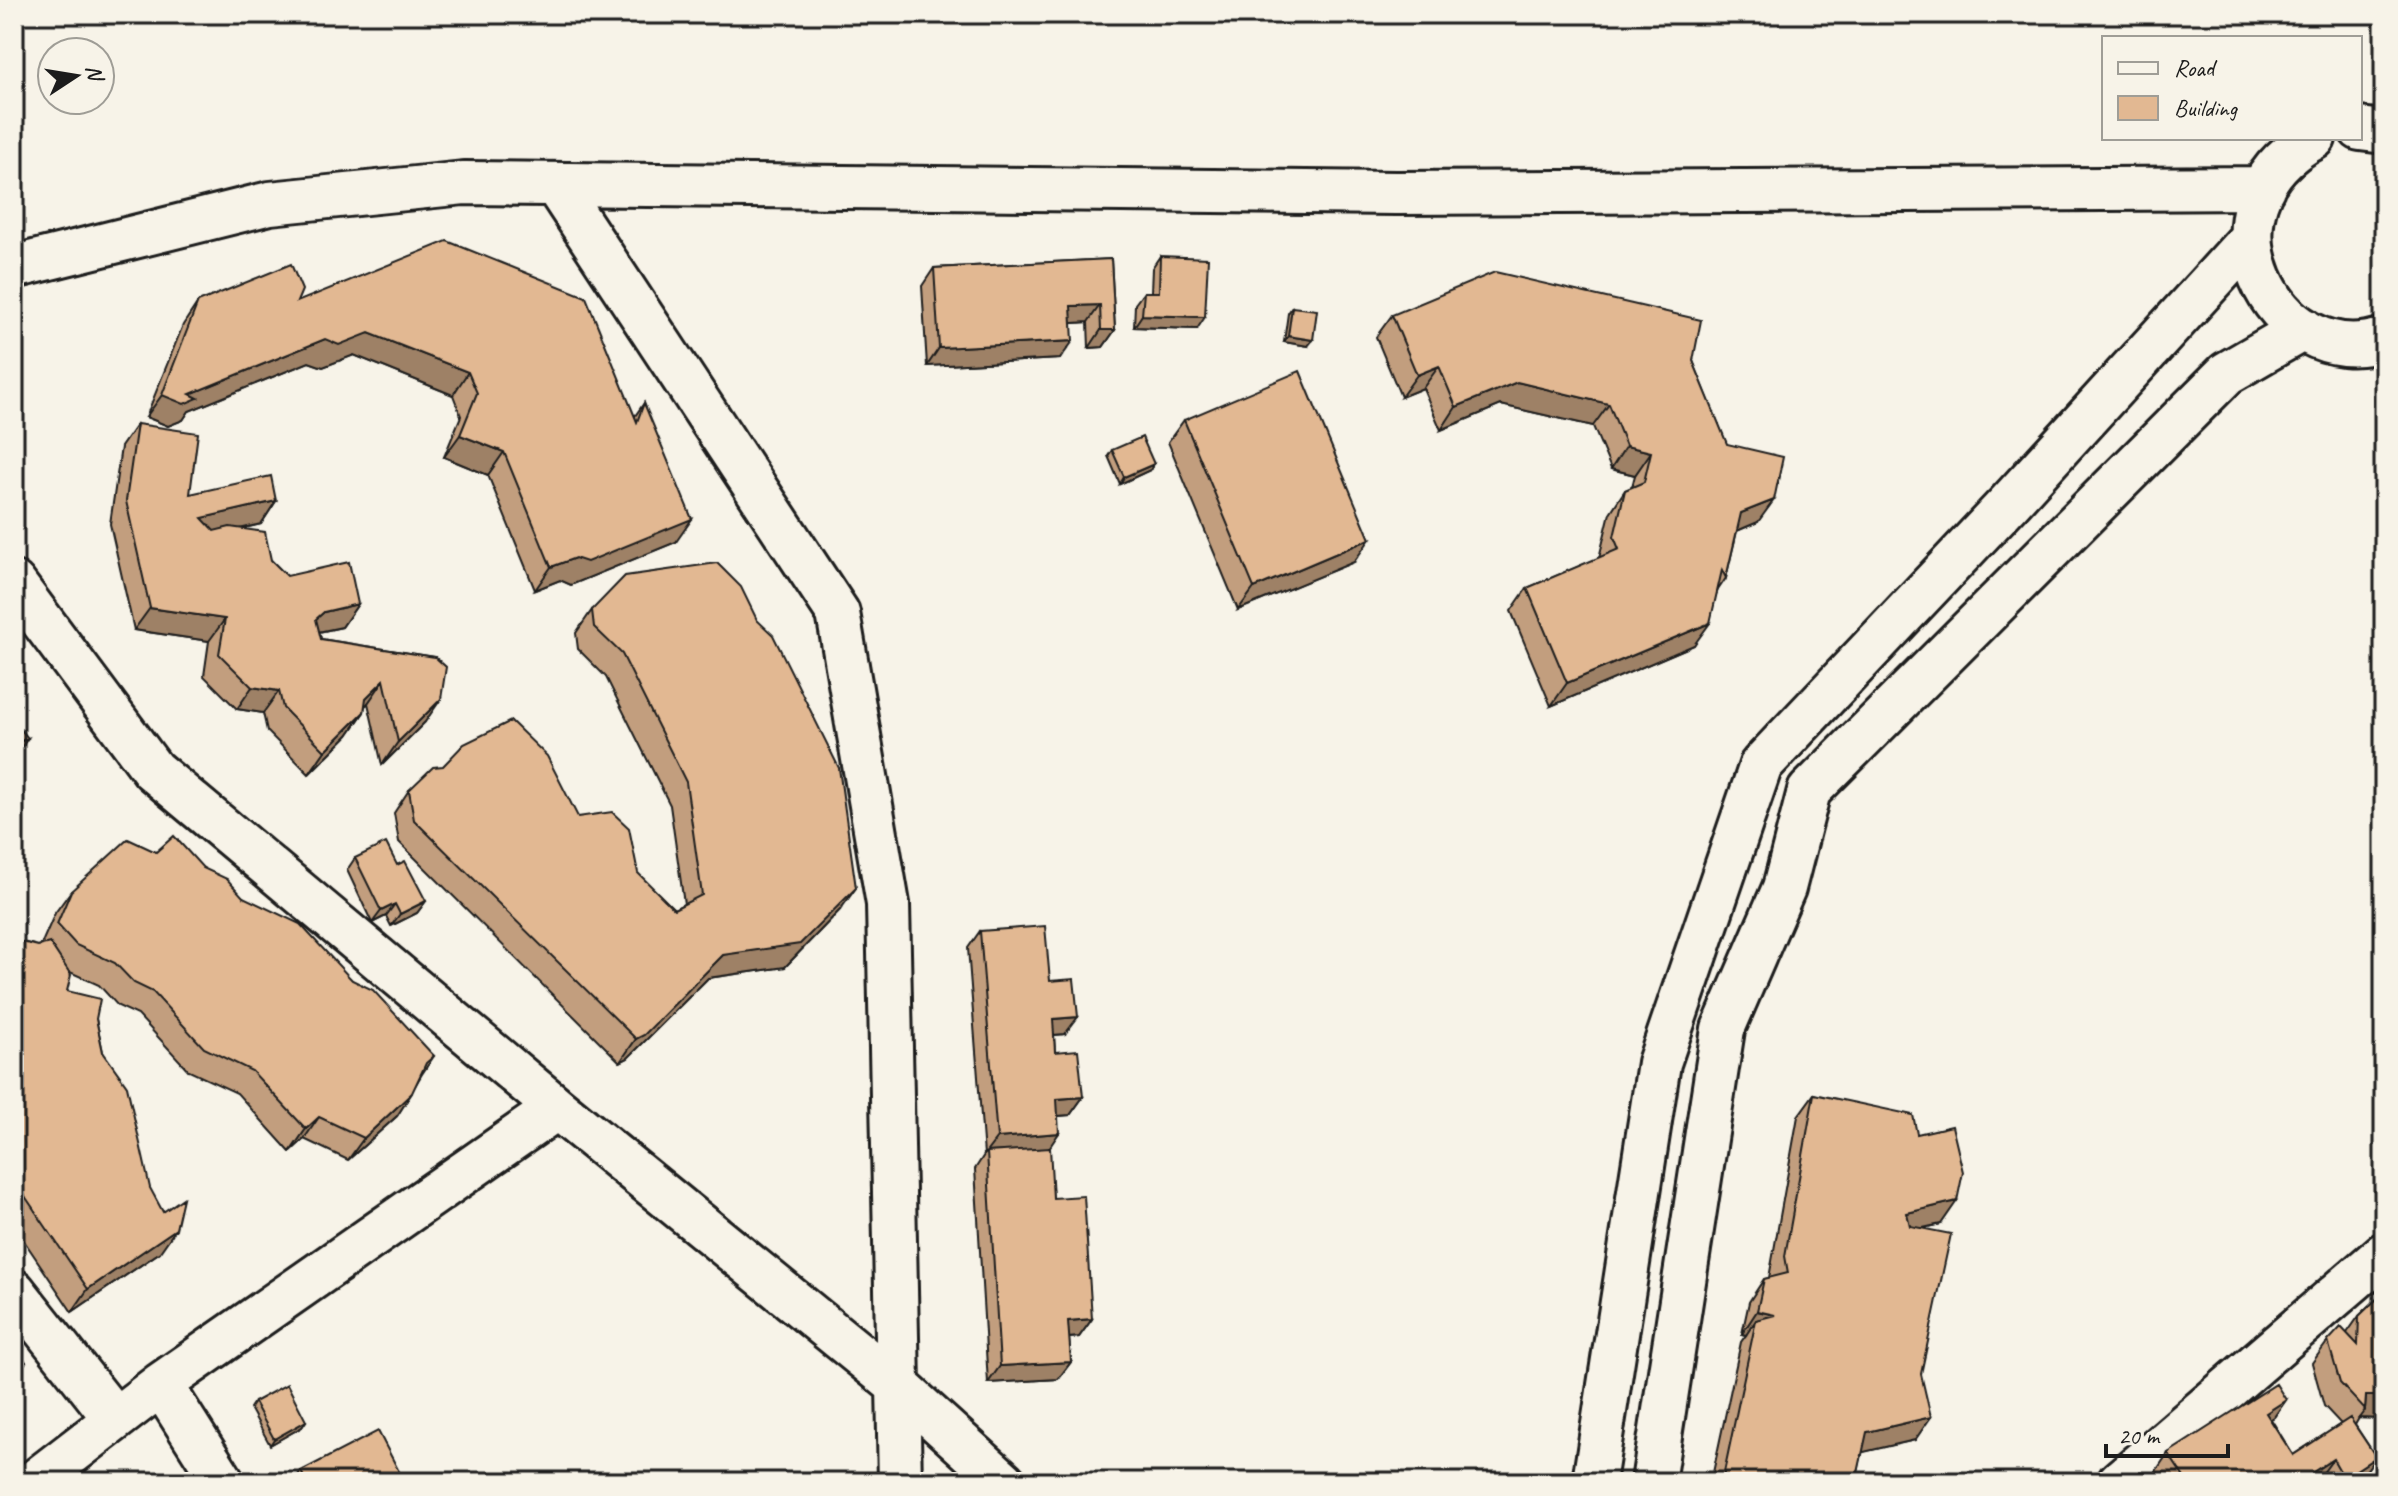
<svg xmlns="http://www.w3.org/2000/svg" width="2398" height="1496" viewBox="0 0 2398 1496" font-family="Caveat,sans-serif">
  <rect width="100%" height="100%" fill="#f7f3e8"/>
  <filter id="ink" filterUnits="userSpaceOnUse"><feTurbulence type="fractalNoise" baseFrequency=".0125" numOctaves="2"/><feDisplacementMap in="SourceGraphic" scale="16" xChannelSelector="R" yChannelSelector="G"/><feConvolveMatrix kernelMatrix="1 2 1 2 8 2 1 2 1" color-interpolation-filters="sRGB"/></filter>
  <g filter="url(#ink)">
    <g fill="none" stroke-linecap="round" stroke-linejoin="round">
      <defs>
        <path id="street" d="M2360 129 2384 132
          M2314 138C2188 205 2274 377 2384 339
          M555 184 838 613 888 904 900 1482
          M14 267 270 203 464 183 1396 193 2263 188
          M14 583 153 770 557 1108 897 1385 1004 1482
          M14 1291 115 1419
          M161 1384 223 1482
          M34 1482 161 1384 557 1108
          M1594 1482 1659 1063 1761 765 2008 504 2250 239
          M1653 1482 1723 1029 1784 888 1809 791 2227 373 2303 329
          M2119 1482 2384 1254"/>
      </defs>
      <!-- street casing -->
      <use href="#street" stroke="#1c1c1c" stroke-width="48"/>
      <!-- street -->
      <use href="#street" stroke="#f7f3e8" stroke-width="42"/>
    </g>
    <!-- wall -->
    <path fill="#c29e7e" stroke="#1c1c1c" stroke-width="2" d="M1160 256 1197 329 1134 327 1135 304 1144 292H1151L1152 268Z
      M1111 259 1115 330 1103 347 1089 348 1088 322 1072 323 1060 359 927 366 922 286 934 268Z
      M198 302H297L635 416 644 403 676 542 571 585 560 580 535 590 488 475 444 457 461 416 453 395 354 355 323 367 309 362 189 411 183 420 168 426 146 417 183 325Z
      M1292 307 1308 346 1284 342 1288 313Z
      M1392 315 1693 361 1758 522 1737 531 1726 578 1718 590 1694 645 1551 706 1511 611 1527 588 1599 558 1610 513 1625 490 1632 487 1635 475 1611 469 1593 426 1501 405 1441 430 1423 388 1401 397 1376 337Z
      M1184 420 1354 562 1238 610 1168 442Z
      M137 424 190 494 276 501 261 524 240 529 287 576 358 604 342 627 319 632 321 639 435 657 425 722 382 765 368 703 365 706 364 712 348 735 309 774 267 731 263 713 237 709 204 676 209 641 134 630 110 524 121 447Z
      M1112 450 1150 470 1120 484 1108 456Z
      M592 610 840 910 785 967 708 978 628 1058 620 1062 399 842 394 813 409 790 578 817 674 909 684 904 670 805 606 677 578 649 576 633Z
      M156 852 203 868 243 897 352 980 434 1056 422 1074 397 1116 348 1160 304 1139 290 1152 237 1093 189 1071 138 1015 118 1006 99 985 68 971 67 991 96 1019 103 1052 160 1252 72 1312 14 1226V940L38 946 41 945 55 913 71 891Z
      M355 858 397 865 426 901 417 913 391 926 386 916 372 923 347 870Z
      M980 931 1050 981 1065 1034 1054 1035 1055 1052 1083 1097 1070 1115 1058 1116 1048 1148 1053 1198 1092 1319 1079 1337 1069 1338 1071 1362 1058 1379 988 1383 975 1169 984 1155 968 948Z
      M1814 1094 1917 1134 1941 1224 1922 1228 1921 1374 1915 1440 1862 1452 1856 1482H1711L1741 1342 1746 1335 1742 1334 1749 1302 1764 1279 1769 1278 1798 1116Z
      M2384 1292V1417L2383 1419 2359 1418 2355 1425 2376 1457 2363 1475 2352 1482H2324L2320 1477 2318 1479 2320 1482H2163L2156 1471 2168 1453 2286 1400 2274 1417 2271 1419 2293 1455 2341 1424 2324 1406 2312 1363 2328 1341 2347 1333 2359 1316Z
      M254 1402 306 1421 302 1427 270 1445 250 1408Z
      M301 1471 404 1481V1482H293Z"/>
    <!-- shaded-wall -->
    <path fill="#9e8166" stroke="#1c1c1c" stroke-width="2" d="M1100 305 1088 322 1059 324 1071 306Z
      M1142 315 1205 317 1197 329 1134 327Z
      M1101 330H1115L1103 347 1089 348Z
      M369 333 468 372 453 395 354 355 323 367 309 362 189 411 183 420 168 426 146 417 162 395 190 394 325 339Z
      M1288 336 1313 340 1308 346 1284 342Z
      M1073 341 1060 359 927 366 939 348Z
      M1439 366 1423 388 1401 397 1417 375Z
      M1517 382 1609 404 1593 426 1501 405 1441 430 1456 407Z
      M460 435 504 452 488 475 444 457Z
      M1626 446 1651 452 1635 475 1611 469Z
      M1154 464 1150 470 1120 484 1124 477Z
      M1774 500 1758 522 1725 536 1741 513Z
      M276 501 261 524 187 541 202 518Z
      M692 519 676 542 571 585 560 580 535 590 551 567 575 558Z
      M1370 539 1354 562 1238 610 1254 588Z
      M358 604 342 627 308 634 316 619 324 612Z
      M150 608 225 619 209 641 134 630Z
      M1710 623 1694 645 1551 706 1567 683Z
      M384 680 368 703 350 721 366 698Z
      M252 687 279 691 263 713 237 709Z
      M441 699 425 722 382 765 398 742Z
      M364 712 348 735 309 774 325 751Z
      M28 738 14 758V744Z
      M856 888 840 910 785 967 708 978 628 1058 620 1062 636 1039 723 955Z
      M426 901 417 913 391 926 400 914Z
      M395 904 386 916 372 923 381 911Z
      M1078 1017 1065 1034 1041 1036 1053 1019Z
      M412 1093 397 1116 348 1160 364 1138Z
      M1083 1097 1070 1115 1044 1117 1057 1099Z
      M319 1117 304 1139 290 1152 306 1129Z
      M1059 1133 1047 1151 987 1152 984 1155 997 1138Z
      M1957 1201 1941 1224 1891 1235 1907 1213Z
      M176 1229 160 1252 72 1312 88 1289Z
      M1757 1311 1775 1315 1756 1320 1746 1335 1742 1334Z
      M1092 1319 1079 1337 1056 1339 1068 1321Z
      M26 1362 14 1379V1370Z
      M1071 1362 1058 1379 988 1383 1000 1366Z
      M2366 1396H2384V1417L2383 1419 2359 1418 2365 1410Z
      M2286 1400 2274 1417 2254 1430 2266 1413Z
      M1931 1417 1915 1440 1851 1455 1867 1432Z
      M306 1421 302 1427 270 1445 274 1439Z
      M2376 1457 2363 1475 2352 1482H2341L2344 1478Z
      M2333 1459 2320 1477 2312 1482 2313 1472Z"/>
    <!-- building -->
    <path fill="#e2b892" stroke="#1c1c1c" stroke-width="2" d="M447 241 586 297 637 422 644 403 692 519 587 562 575 558 551 567 504 452 460 435 477 393 468 372 369 333 339 345 325 339 190 394 198 398 184 404 162 395 198 302 291 264 302 290 297 302Z
      M1160 256 1208 258 1205 317 1142 315 1144 292H1159Z
      M1111 259 1115 330H1101L1100 305 1071 306 1073 341 939 348 934 268Z
      M1495 272 1701 320 1693 361 1727 444 1783 457 1774 500 1741 513 1726 578 1722 570 1710 623 1567 683 1527 588 1619 549 1614 537 1625 490 1644 482 1651 452 1626 446 1609 404 1517 382 1456 407 1439 366 1417 375 1392 315Z
      M1292 307 1317 310 1313 340 1288 336Z
      M1300 371 1370 539 1254 588 1184 420Z
      M137 424 198 433 190 494 271 476 276 501 202 518 214 531 230 527 265 532 271 560 287 576 349 562 358 604 324 612 316 619 321 639 435 657 446 667 441 699 398 742 384 680 366 698 364 712 325 751 283 708 279 691 252 687 219 654 225 619 150 608 126 501Z
      M1142 437 1154 464 1124 477 1112 450Z
      M717 563 741 587 757 620 773 635 839 768 856 888 800 944 723 955 644 1035 636 1039 414 820 409 790 433 767 443 766 464 744 511 721 547 756 578 817 612 812 629 828 638 873 674 909 702 895 686 782 622 654 594 627 592 610 625 576Z
      M14 704 20 705 14 715Z
      M14 721 28 738 14 744Z
      M174 836 203 868 227 879 243 897 300 924 352 980 373 990 434 1056 426 1063 412 1093 364 1138 319 1117 306 1129 252 1071 204 1048 153 992 134 983 115 963 76 945 57 924 71 891 128 839 156 852Z
      M386 843 397 865 405 861 426 901 400 914 395 904 381 911 355 858Z
      M1045 926 1050 981 1074 979 1078 1017 1053 1019 1055 1052 1078 1050 1083 1097 1057 1099 1059 1133 997 1138 980 931Z
      M14 940 38 946 50 943 71 975 67 991 100 999 96 1019 103 1052 127 1086 150 1188 163 1212 183 1198 176 1229 88 1289 14 1180V1156L20 1152 14 1143Z
      M1814 1094 1913 1115 1917 1134 1952 1126 1963 1172 1957 1201 1907 1213 1910 1226 1951 1234 1921 1374 1931 1417 1867 1432 1856 1482H1722L1756 1320 1775 1315 1757 1311 1764 1279 1788 1273 1785 1256Z
      M1050 1148 1053 1198 1084 1196 1092 1319 1068 1321 1071 1362 1000 1366 987 1152Z
      M2384 1292V1396H2366L2365 1410 2340 1383 2328 1341 2341 1327 2358 1345 2359 1316Z
      M14 1345 26 1362 14 1370Z
      M287 1384 306 1421 274 1439 254 1402Z
      M2276 1384 2286 1400 2266 1413 2293 1455 2350 1418 2376 1457 2344 1478 2333 1459 2313 1472 2320 1482H2187L2168 1453Z
      M378 1431 404 1481 402 1482H306L301 1471Z
      M130 1474 135 1482H116Z"/>
  </g>
  <!-- margin -->
  <rect width="2398" height="1496" fill="none" stroke="#f7f3e8" stroke-width="48"/>
  <rect x="24" y="24" width="2350" height="1448" fill="none" stroke="#1c1c1c" stroke-width="3" filter="url(#ink)"/>
  <!-- legend -->
  <rect x="2102" y="36" width="260" height="104" fill="#f7f3e8" stroke="#9f9d96" stroke-width="2"/>
  <rect x="2118" y="62" width="40" height="12" fill="#f7f3e8" stroke="#9f9d96" stroke-width="2"/>
  <text x="2174" y="76" font-size="24" fill="#1c1c1c">Road</text>
  <rect x="2118" y="96" width="40" height="24" fill="#e2b892" stroke="#9f9d96" stroke-width="2"/>
  <text x="2174" y="116" font-size="24" fill="#1c1c1c">Building</text>
  <!-- north arrow -->
  <g transform="translate(76 76) rotate(78)"><circle r="38" fill="#f7f3e8" stroke="#9f9d96" stroke-width="2"/>
  <path d="M0-6L14 30L0 20L-14 30Z" fill="#1c1c1c"/>
  <text y="-12" font-size="22" font-weight="bold" text-anchor="middle" fill="#1c1c1c">N</text>
  </g>
  <!-- scale -->
  <path d="M2106 1444v12h122v-12" fill="none" stroke="#1c1c1c" stroke-width="4"/>
  <text x="2118" y="1444" font-size="24" fill="#1c1c1c" stroke="#f7f3e8" stroke-width="6" paint-order="stroke">20 m</text>
</svg>
